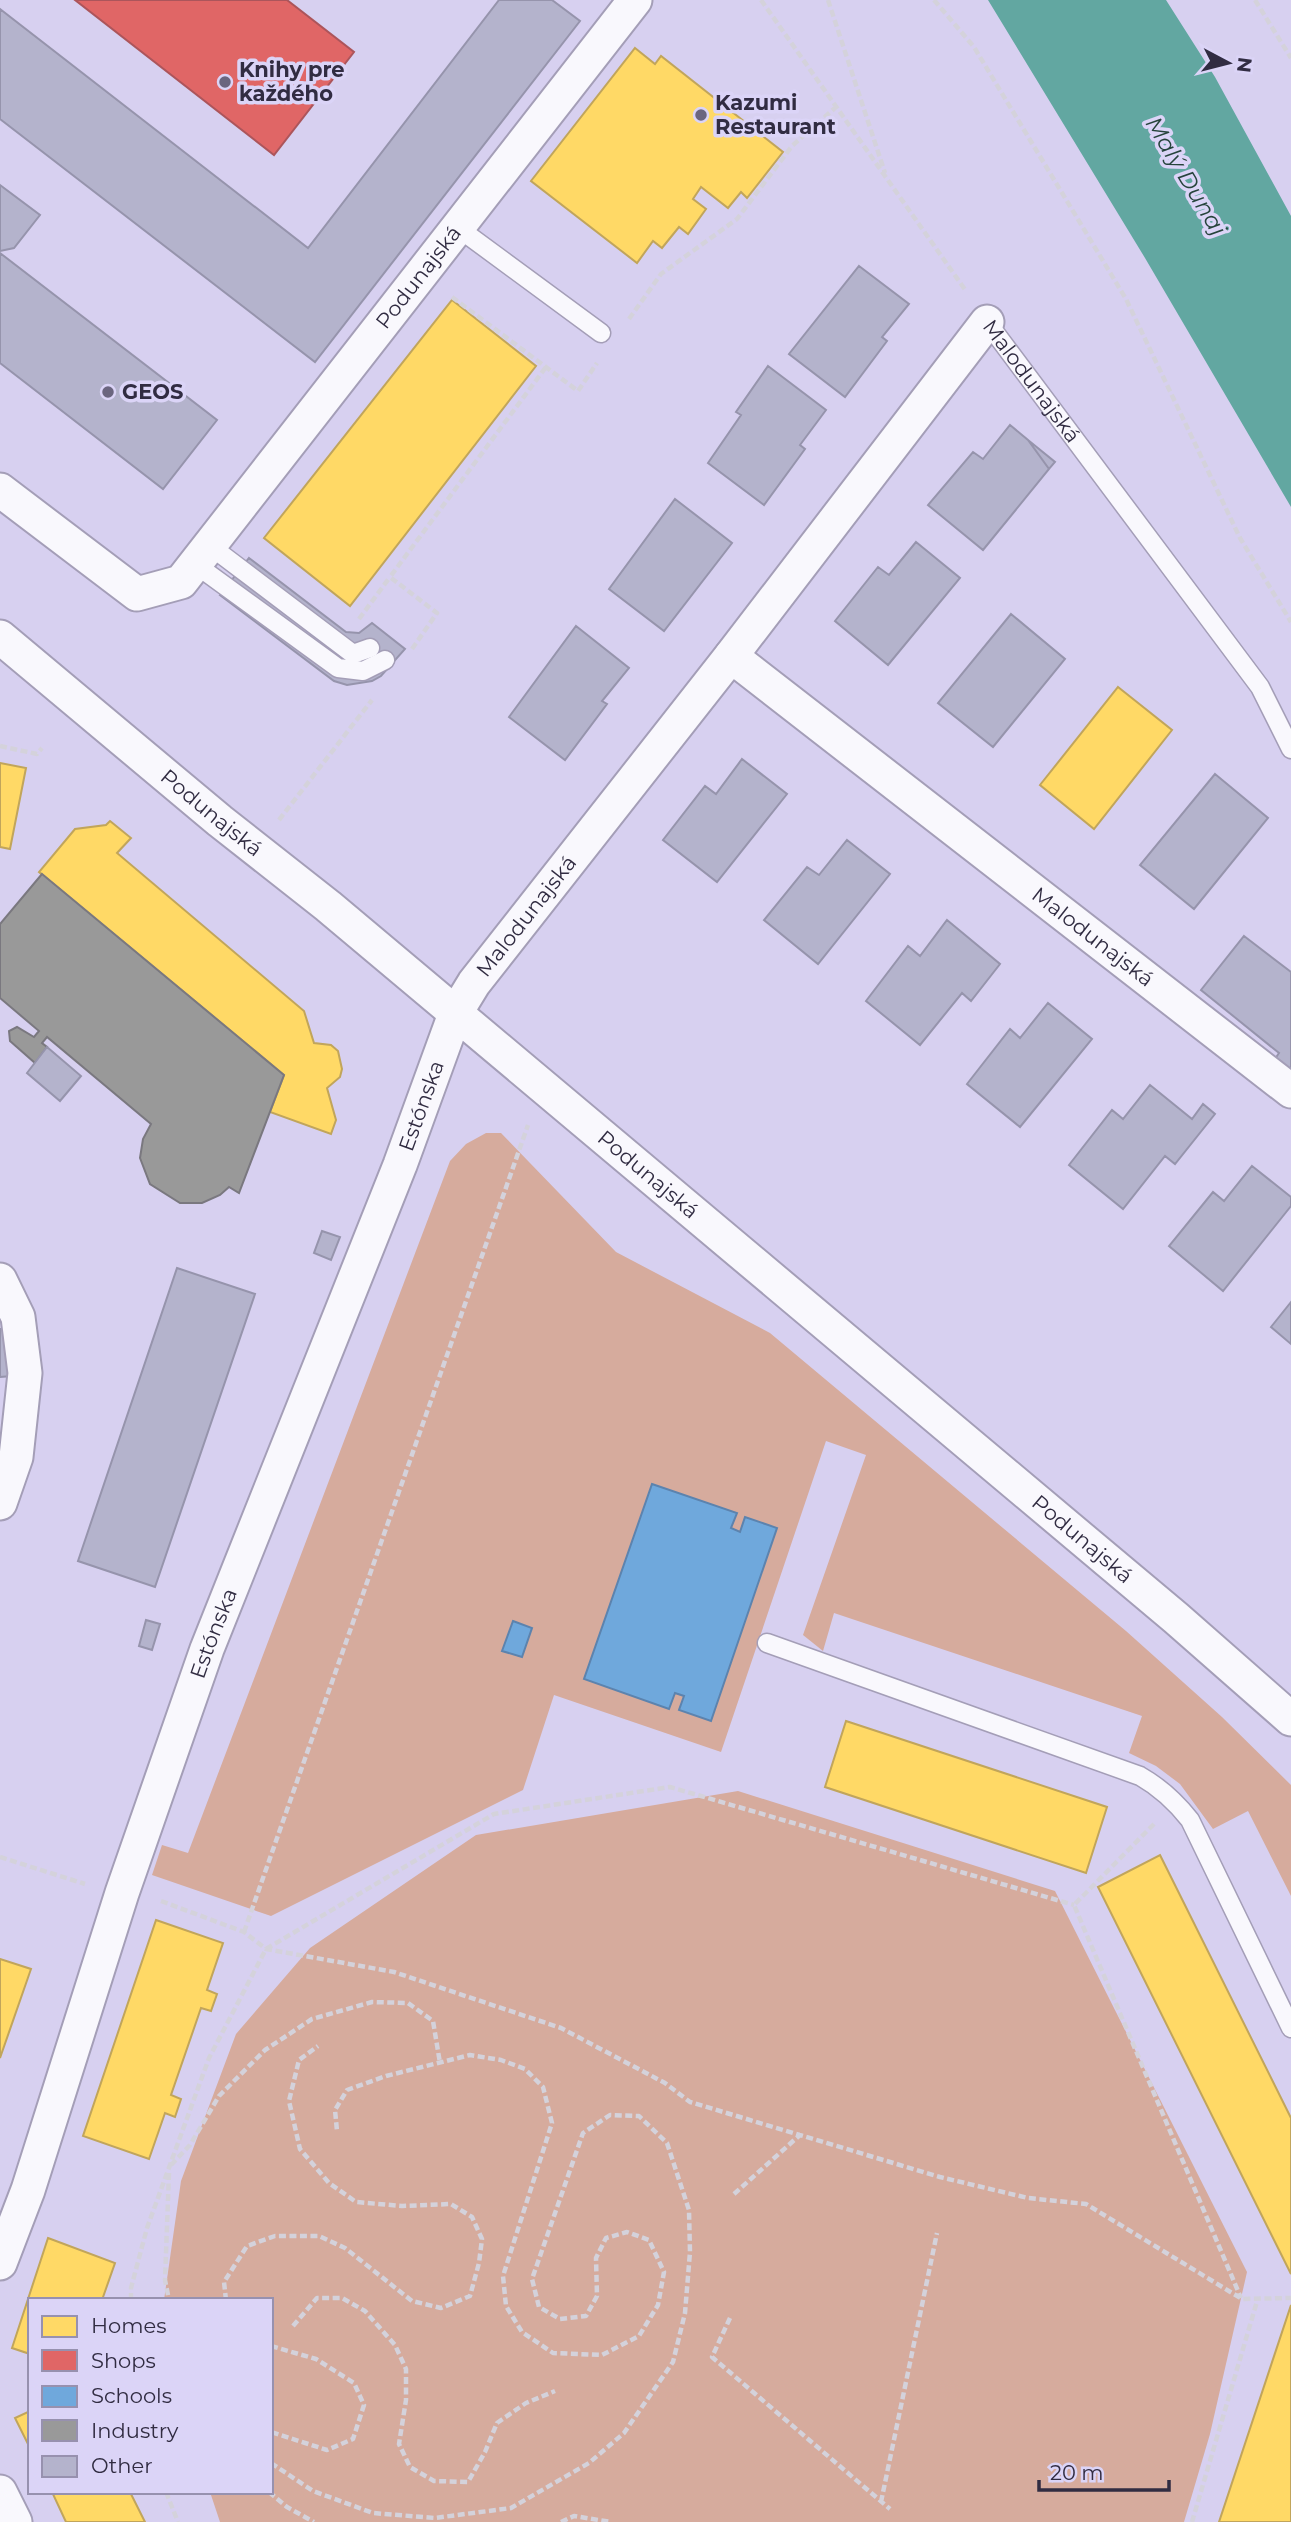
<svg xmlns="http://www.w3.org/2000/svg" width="1291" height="2522" viewBox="0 0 1291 2522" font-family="Montserrat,sans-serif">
  <rect width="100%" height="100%" fill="#d7d0f0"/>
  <!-- green -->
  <path fill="#d6ab9d" d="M486 1133H501L616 1252 770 1333 1126 1631 1222 1717 1291 1785V1896L1248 1811 1213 1829 1180 1784 1156 1766 1129 1753 1142 1716 834 1613 823 1651 803 1635 866 1455 826 1441 721 1752 554 1695 523 1790 271 1916 152 1875 162 1845 188 1853 450 1161 466 1144Z
    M738 1791 1055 1891 1247 2272 1210 2434 1184 2522H220L210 2492H271V2300H164L181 2181 236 2034 310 1948 476 1835Z"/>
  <!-- water -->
  <path fill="#62a7a1" d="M988 0H1166L1215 77 1291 216V507L1145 258Z"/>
  <!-- homes -->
  <path fill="#ffd966" stroke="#c1a55b" stroke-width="2" d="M635 48 655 64 661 56 783 152 747 198 741 192 728 208 701 187 693 199 706 209 688 234 679 227 662 248 653 241 637 263 531 181Z
    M452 300 536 366 350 606 264 538Z
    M1118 687 1172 730 1094 829 1040 785Z
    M0 763 26 768 10 849 0 847Z
    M110 821 131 838 117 853 304 1011 314 1043 331 1045 338 1051 342 1069 340 1077 327 1088 336 1120 331 1134 270 1112 284 1075 39 872 75 829 106 825Z
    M846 1721 1107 1807 1086 1873 825 1787Z
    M1160 1855 1291 2118V2274L1098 1887Z
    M156 1920 223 1943 207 1990 217 1994 211 2011 201 2008 171 2095 181 2099 175 2117 165 2113 149 2159 83 2136Z
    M0 1959 31 1969 0 2058Z
    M48 2238 115 2263 102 2300H30V2354L12 2348Z
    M1291 2305V2522H1219Z
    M30 2411V2448L15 2418Z
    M52 2492H130L145 2522H66Z"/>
  <!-- shops -->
  <path fill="#e06666" stroke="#ac555b" stroke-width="2" d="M75 0H287L354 52 274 155Z"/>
  <!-- schools -->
  <path fill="#6fa8dc" stroke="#5c83ae" stroke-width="2" d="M652 1484 737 1513 731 1528 740 1532 745 1517 777 1528 711 1721 679 1710 684 1696 675 1693 669 1709 584 1679Z
    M513 1621 532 1628 522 1657 502 1651Z"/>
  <!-- industry -->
  <path fill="#999" stroke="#7a787f" stroke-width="2" d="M42 874 284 1075 239 1193 229 1187 220 1195 202 1203H180L150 1184 140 1158 143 1139 151 1124 47 1037 42 1043 47 1047 35 1063 10 1041 9 1031 17 1027 34 1037 39 1031 0 998V924Z"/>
  <!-- building -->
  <path fill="#b4b3cc" stroke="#9694ac" stroke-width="2" d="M499 0H552L580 21 315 362 0 119V9L308 248Z
    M0 185 40 215 14 248 0 251Z
    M0 253 217 420 163 489 0 363Z
    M859 266 909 304 882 337 887 341 845 397 789 354Z
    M768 366 826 410 800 445 805 449 764 505 708 463 741 415 736 412Z
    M1010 425 1028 440 1049 469 983 550 928 505 973 452 983 459Z
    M1028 440 1055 462 1049 469Z
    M675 499 732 543 664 631 609 589Z
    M916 542 960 578 888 665 835 621 878 567 889 575Z
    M249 558 346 632 359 633 372 623 405 649 381 676 372 681 347 685 334 681 220 595Z
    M1011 614 1065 659 993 747 938 703Z
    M576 626 629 668 602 701 607 704 565 760 509 717Z
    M742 759 787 794 717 882 663 840 705 786 716 794Z
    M1215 774 1268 818 1194 909 1140 865Z
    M847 840 890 874 818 964 764 920 807 867 819 875Z
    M947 920 1000 964 971 1001 962 993 920 1045 866 1001 908 946 920 956Z
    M1244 936 1291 972V1072L1275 1059 1279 1053 1201 990Z
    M1048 1003 1092 1039 1020 1127 967 1084 1010 1029 1020 1038Z
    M47 1047 81 1076 60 1101 27 1073Z
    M1150 1085 1192 1119 1203 1104 1215 1114 1175 1164 1165 1156 1123 1209 1069 1165 1112 1110 1123 1119Z
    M1252 1166 1291 1197V1206L1223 1291 1169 1246 1213 1192 1224 1201Z
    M322 1231 340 1237 331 1260 314 1253Z
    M177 1268 255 1294 155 1587 78 1561Z
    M1291 1302V1344L1271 1327Z
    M0 1329H9L12 1376 0 1377Z
    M146 1620 160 1624 152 1650 139 1646Z"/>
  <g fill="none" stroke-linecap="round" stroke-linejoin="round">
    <defs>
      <g id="service">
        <path d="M457 227 601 333"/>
        <path id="s1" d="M987 322 1260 687 1291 749"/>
        <path d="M209 545 353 654 370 648"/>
        <path d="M195 564 338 668 363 671 385 660"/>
        <path d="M767 1643 1140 1776C1161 1788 1175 1801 1190 1820L1291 2028"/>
      </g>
      <g id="minor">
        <path id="s2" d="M0 490 137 594 181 582 635 0"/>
        <path id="s3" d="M0 637 220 821 328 906 1176 1618 1291 1719"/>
        <path id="s4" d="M731 656 1291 1091"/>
        <path d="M0 1280 18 1317 25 1373 16 1457 0 1503"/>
        <path id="s5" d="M0 2263 28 2190 122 1893 207 1649 400 1165 455 1014 474 983 731 656 987 322"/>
        <path d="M0 2492 15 2522"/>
      </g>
    </defs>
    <!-- service casing -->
    <use href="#service" stroke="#a49eb7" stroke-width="21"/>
    <!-- minor casing -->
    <use href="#minor" stroke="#a49eb7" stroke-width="37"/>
    <!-- path -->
    <path stroke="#d4d2db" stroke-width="4.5" stroke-dasharray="7 3.5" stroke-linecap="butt" d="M761 0 966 291
      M828 0 885 173
      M934 0 974 47 1126 299 1240 538 1291 622
      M1255 0 1291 58
      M452 297 578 391 597 363
      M629 319 661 274 737 219 792 146 836 107
      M359 619 390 577
      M412 649 437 613 390 577 546 367
      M0 746 37 754 42 748
      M279 820 372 700
      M1154 1824 1074 1905 1241 2298
      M0 1857 85 1884
      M161 1901 244 1932 266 1949 394 1972 561 2028 665 2083 690 2102 940 2177 1028 2198 1086 2204 1242 2299 1291 2298
      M244 1932 528 1125
      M171 2165 190 2145 219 2096 265 2050 312 2019 372 2002 408 2003 433 2021 440 2063
      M169 2173 165 2280 169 2300
      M734 2194 801 2134
      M131 2300V2288L147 2228 209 2058 266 1949 494 1814 670 1787 1074 1905
      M226 2300 224 2282 247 2246 275 2236H319L345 2248 412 2301 441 2308 470 2296 479 2263 482 2239 472 2217 451 2204 402 2206 356 2202 329 2183 300 2149 289 2101 299 2060 318 2046
      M730 2318 712 2357 890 2509
      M293 2326 317 2298H342L365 2311 395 2345 406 2369V2400L399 2444 410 2467 434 2481 468 2482 485 2452 497 2423 526 2403 555 2391
      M271 2346 316 2359 354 2383 364 2405 353 2439 327 2450 271 2432
      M271 2463 313 2491 373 2513 435 2518 511 2508 589 2463 624 2433 673 2362 685 2313 690 2252 689 2210 667 2143 639 2116 610 2115 583 2133 532 2279 539 2307 560 2319 586 2316 597 2296 596 2258 606 2238 627 2232 649 2240 664 2272 658 2305 639 2336 602 2355 553 2353 522 2332 506 2306 503 2276 552 2123 543 2087 525 2069 501 2060 470 2055 386 2076 347 2090 335 2110 337 2131
      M166 2492 178 2522
      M269 2492 287 2507 314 2522
      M881 2502 937 2233
      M561 2522 574 2516 611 2522
      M1192 2522 1258 2298"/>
    <!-- service -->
    <use href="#service" stroke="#f9f8fd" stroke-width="18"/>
    <!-- minor -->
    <use href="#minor" stroke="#f9f8fd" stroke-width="33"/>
  </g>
  <!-- markers -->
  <g fill="#6b657f" stroke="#dbd4f7" stroke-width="2.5">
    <circle cx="225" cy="82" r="7"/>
    <circle cx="701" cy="115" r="7"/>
    <circle cx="108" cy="392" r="7"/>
  </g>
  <g text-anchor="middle" stroke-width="7" stroke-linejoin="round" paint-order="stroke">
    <!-- poi labels -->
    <g font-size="21" font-weight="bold" fill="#312c42" stroke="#dbd4f7" text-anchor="start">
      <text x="239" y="77">Knihy pre<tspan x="239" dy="24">každého</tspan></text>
      <text x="715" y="110">Kazumi<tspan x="715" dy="24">Restaurant</tspan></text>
      <text x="122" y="399">GEOS</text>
    </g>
    <!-- street labels -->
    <g font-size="21" fill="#312c42" stroke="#dbd4f7">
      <text dy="7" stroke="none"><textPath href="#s2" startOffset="604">Podunajská</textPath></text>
      <text dy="7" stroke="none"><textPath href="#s1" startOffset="74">Malodunajská</textPath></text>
      <text dy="7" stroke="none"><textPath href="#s3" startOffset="275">Podunajská</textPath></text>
      <text dy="7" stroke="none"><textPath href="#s5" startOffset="1451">Malodunajská</textPath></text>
      <text dy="7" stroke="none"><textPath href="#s4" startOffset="458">Malodunajská</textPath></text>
      <text dy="7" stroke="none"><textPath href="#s5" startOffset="1232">Estónska</textPath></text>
      <text dy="7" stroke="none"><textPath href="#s3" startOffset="842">Podunajská</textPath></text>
      <text dy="7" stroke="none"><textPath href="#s3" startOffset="1409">Podunajská</textPath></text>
      <text dy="7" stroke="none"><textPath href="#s5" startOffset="665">Estónska</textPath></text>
    </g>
    <!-- water labels -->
    <g font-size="23" font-style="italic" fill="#26443c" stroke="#dbd4f7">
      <text transform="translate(1186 176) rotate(59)" y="8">Malý Dunaj</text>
    </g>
  </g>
  <!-- legend -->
  <rect x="28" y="2298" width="245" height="196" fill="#dbd4f7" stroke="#9791af" stroke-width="2"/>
  <rect x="42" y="2316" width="35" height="21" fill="#ffd966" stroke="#9791af" stroke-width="2"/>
  <text x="91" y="2333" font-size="21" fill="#312c42">Homes</text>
  <rect x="42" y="2350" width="35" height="21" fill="#e06666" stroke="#9791af" stroke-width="2"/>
  <text x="91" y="2368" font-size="21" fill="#312c42">Shops</text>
  <rect x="42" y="2386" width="35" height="21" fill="#6fa8dc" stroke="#9791af" stroke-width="2"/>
  <text x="91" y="2403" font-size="21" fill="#312c42">Schools</text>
  <rect x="42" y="2420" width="35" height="21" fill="#999999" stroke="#9791af" stroke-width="2"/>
  <text x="91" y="2438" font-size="21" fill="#312c42">Industry</text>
  <rect x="42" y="2456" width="35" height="21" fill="#b4b3cc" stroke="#9791af" stroke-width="2"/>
  <text x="91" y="2473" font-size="21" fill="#312c42">Other</text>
  <!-- north arrow -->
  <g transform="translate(1228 63) rotate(97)" stroke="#dbd4f7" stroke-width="5" paint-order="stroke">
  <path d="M0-5L12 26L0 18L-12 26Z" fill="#312c42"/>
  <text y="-10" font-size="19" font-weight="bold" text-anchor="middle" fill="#312c42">N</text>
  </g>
  <!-- scale -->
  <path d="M1039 2480v10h130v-10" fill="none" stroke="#312c42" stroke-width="3.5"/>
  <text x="1050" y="2480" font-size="21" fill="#312c42" stroke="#dbd4f7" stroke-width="5" paint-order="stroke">20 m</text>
</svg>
